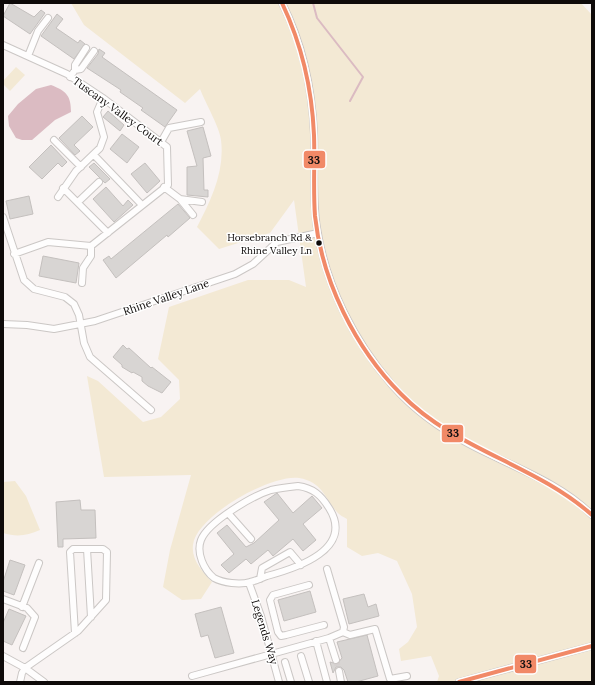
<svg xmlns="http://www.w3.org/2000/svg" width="595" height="685" viewBox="0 0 595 685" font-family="Lora,serif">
  <rect width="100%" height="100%" fill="#f8f3f2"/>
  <!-- green -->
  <path fill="#f3e9d4" d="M71 3H581L592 15V682H437L439 676 431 656 401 661 399 649 408 642 417 627 412 594 397 561 378 553 362 556 347 547V519C344 517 339 515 337 512 324 498 323 482 299 478 271 474 196 516 193 545 191 560 203 572 212 582L201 599 182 600 163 587 170 550 191 475 104 477 87 376 98 381 143 422 161 417 180 399 179 380 158 359 169 307 248 280H289L306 287 294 200 270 233 219 249 197 227C211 200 225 171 221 140 220 128 205 102 200 89L185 103 84 25Z
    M16 67 25 75 10 91 3 84V81Z
    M15 481 26 496 40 530C27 536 16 537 3 533V482Z"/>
  <!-- water -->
  <path fill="#dbbbc2" d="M51 85C66 91 71 95 71 112L55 120 32 140H22L16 138 9 126 8 116 18 104 36 89Z"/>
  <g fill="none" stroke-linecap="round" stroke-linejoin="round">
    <!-- stream -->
    <path stroke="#dbbbc2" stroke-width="2" d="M313 3 317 18 363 77 350 101"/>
  </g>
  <!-- building -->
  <path fill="#d8d5d3" stroke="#c4c0be" d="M10 3 34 17 41 10 45 13 30 34 3 16Z
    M57 14 63 19 56 28 78 43 80 40 85 44 74 59 41 36Z
    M99 49 105 53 102 57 177 110 165 127 141 110 143 108 120 92 121 90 87 68 98 54Z
    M108 111 124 125 120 131 103 117Z
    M82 116 93 127 74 145 80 151 75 155 59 138Z
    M203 127 211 156 203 158 204 190H208V197L187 195V167L197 166 187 131Z
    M122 134 139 147 127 163 110 149Z
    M51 145 67 162 62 167 58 163 42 179 29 167Z
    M94 163 110 179 105 183 89 167Z
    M145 163 160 181 147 193 131 174Z
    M106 187 123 206 128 200 133 205 114 222 93 199Z
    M29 196 33 214 10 219 6 201Z
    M178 204 190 218 168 237 167 235 116 278 103 260 109 256 111 259Z
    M43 256 79 263 76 283 39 276Z
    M123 345 127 349 129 348 151 368 152 367 171 382 162 393 148 386 142 381V377L133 372 132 373 122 367V365L113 357Z
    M277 493 293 513 312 496 322 508 303 524 316 540 303 551 293 539 273 556 268 550 251 564 246 559 229 573 221 565 234 554 217 533 227 525 246 547 254 543 279 520 264 502Z
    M80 500 81 510H95L96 538 63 539V547H58L56 502Z
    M10 560 25 565 14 595 3 591V582Z
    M310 591 316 612 284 621 278 600Z
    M364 594 368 607 376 604 379 616 349 624 343 599Z
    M221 607 234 653 215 658 208 635 201 637 195 614Z
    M9 609 26 616 12 645 3 641V623Z
    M367 635 378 676 356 682H348L344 670 341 667H336L333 673 330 662 337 664 342 658 337 642Z"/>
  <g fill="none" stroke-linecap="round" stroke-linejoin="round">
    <!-- minor-tunnel -->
    <path stroke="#d5d0cf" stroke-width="6" stroke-dasharray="6 3" stroke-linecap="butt" d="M336 660 339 671"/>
    <defs>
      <path id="minor" d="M282 3C303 44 312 88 314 134 315 166 312 197 317 228 326 286 354 341 392 385 413 409 440 429 469 444 510 466 558 481 592 515
        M3 45 67 74 103 98 167 147 168 185 91 246
        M28 56 38 31 48 18
        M75 70V65L86 48
        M70 77 75 70 81 69 94 51
        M54 140 81 167
        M161 142 169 128 201 122
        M94 155 142 205
        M164 187 180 199 202 202
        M63 188 108 233
        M58 197 76 171 100 148 104 137 97 112 103 98
        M180 199 193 215
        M78 202 99 182
        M3 217 24 280 34 289 65 297 74 304 79 315 84 343 90 357 151 410
        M14 254 48 242 91 246
        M82 283 83 268 91 256V246
        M3 324 27 325 54 329 95 321 235 274 253 264 277 242 318 233
        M298 486C313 488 321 495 329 508 355 549 297 568 267 576 261 578 256 581 250 582 240 585 223 583 214 578 204 570 196 553 201 540 208 522 252 496 271 490 280 488 289 487 298 486Z
        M228 513 251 539
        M87 549 91 617
        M260 579 262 568 290 552 301 565
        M249 583 261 616 279 682
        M309 585 273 595 270 600 278 632 281 636 286 635 324 625
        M3 599 27 608 35 617 23 648
        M22 607 39 563
        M343 632 350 635 375 629 390 679 407 676
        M329 638 336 660
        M316 641 327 682
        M3 656 25 668 22 673 20 682
        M301 656 309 682
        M285 662 291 682
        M339 671 341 682
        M192 676 329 638 343 632 344 627 327 569
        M44 682 25 668 78 631 106 600 107 552 103 549H73L70 552 75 633
        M459 682 592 646"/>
    </defs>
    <!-- minor casing -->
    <use href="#minor" stroke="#cbc7c5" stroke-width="8"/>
    <!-- minor -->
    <use href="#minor" stroke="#fefdfd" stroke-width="6"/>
    <defs>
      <path id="bus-1" d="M282 3C302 45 312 88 314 135 315 162 313 189 315 216 322 281 355 348 401 394 455 450 535 464 592 515
        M459 682 592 646"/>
    </defs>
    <!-- bus-1 casing -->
    <use href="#bus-1" stroke="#fff" stroke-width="7"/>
    <!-- bus-1 -->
    <use href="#bus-1" stroke="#f18967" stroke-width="4"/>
  </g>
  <!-- markers -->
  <circle fill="#0e0a09" stroke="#fff" stroke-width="1.5" cx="319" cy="243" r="3.5"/>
  <g text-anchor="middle" stroke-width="3" stroke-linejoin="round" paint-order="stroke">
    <!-- bus labels -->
    <g font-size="10" fill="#0e0a09" stroke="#fff" text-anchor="end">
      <text x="312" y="241">Horsebranch Rd &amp;<tspan x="312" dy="13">Rhine Valley Ln</tspan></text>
    </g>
    <!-- street labels -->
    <g font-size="11" fill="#0e0a09" stroke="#fff">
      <text transform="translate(118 111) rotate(36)" y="4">Tuscany Valley Court</text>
      <text transform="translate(166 297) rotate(-19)" y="4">Rhine Valley Lane</text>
      <text transform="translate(265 632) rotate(73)" y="4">Legends Way</text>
    </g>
  </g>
  <g stroke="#fff" stroke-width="1.5">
    <rect x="303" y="150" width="23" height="19" rx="4" fill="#f18967"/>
    <rect x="441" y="424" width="23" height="19" rx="4" fill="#f18967"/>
    <rect x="514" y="654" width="23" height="20" rx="4" fill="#f18967"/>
  </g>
  <g font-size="11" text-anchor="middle" font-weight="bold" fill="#111">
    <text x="314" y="164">33</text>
    <text x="453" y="437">33</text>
    <text x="526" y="668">33</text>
  </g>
  <!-- border -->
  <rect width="595" height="685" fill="none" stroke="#0e0a09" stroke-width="8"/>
</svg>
